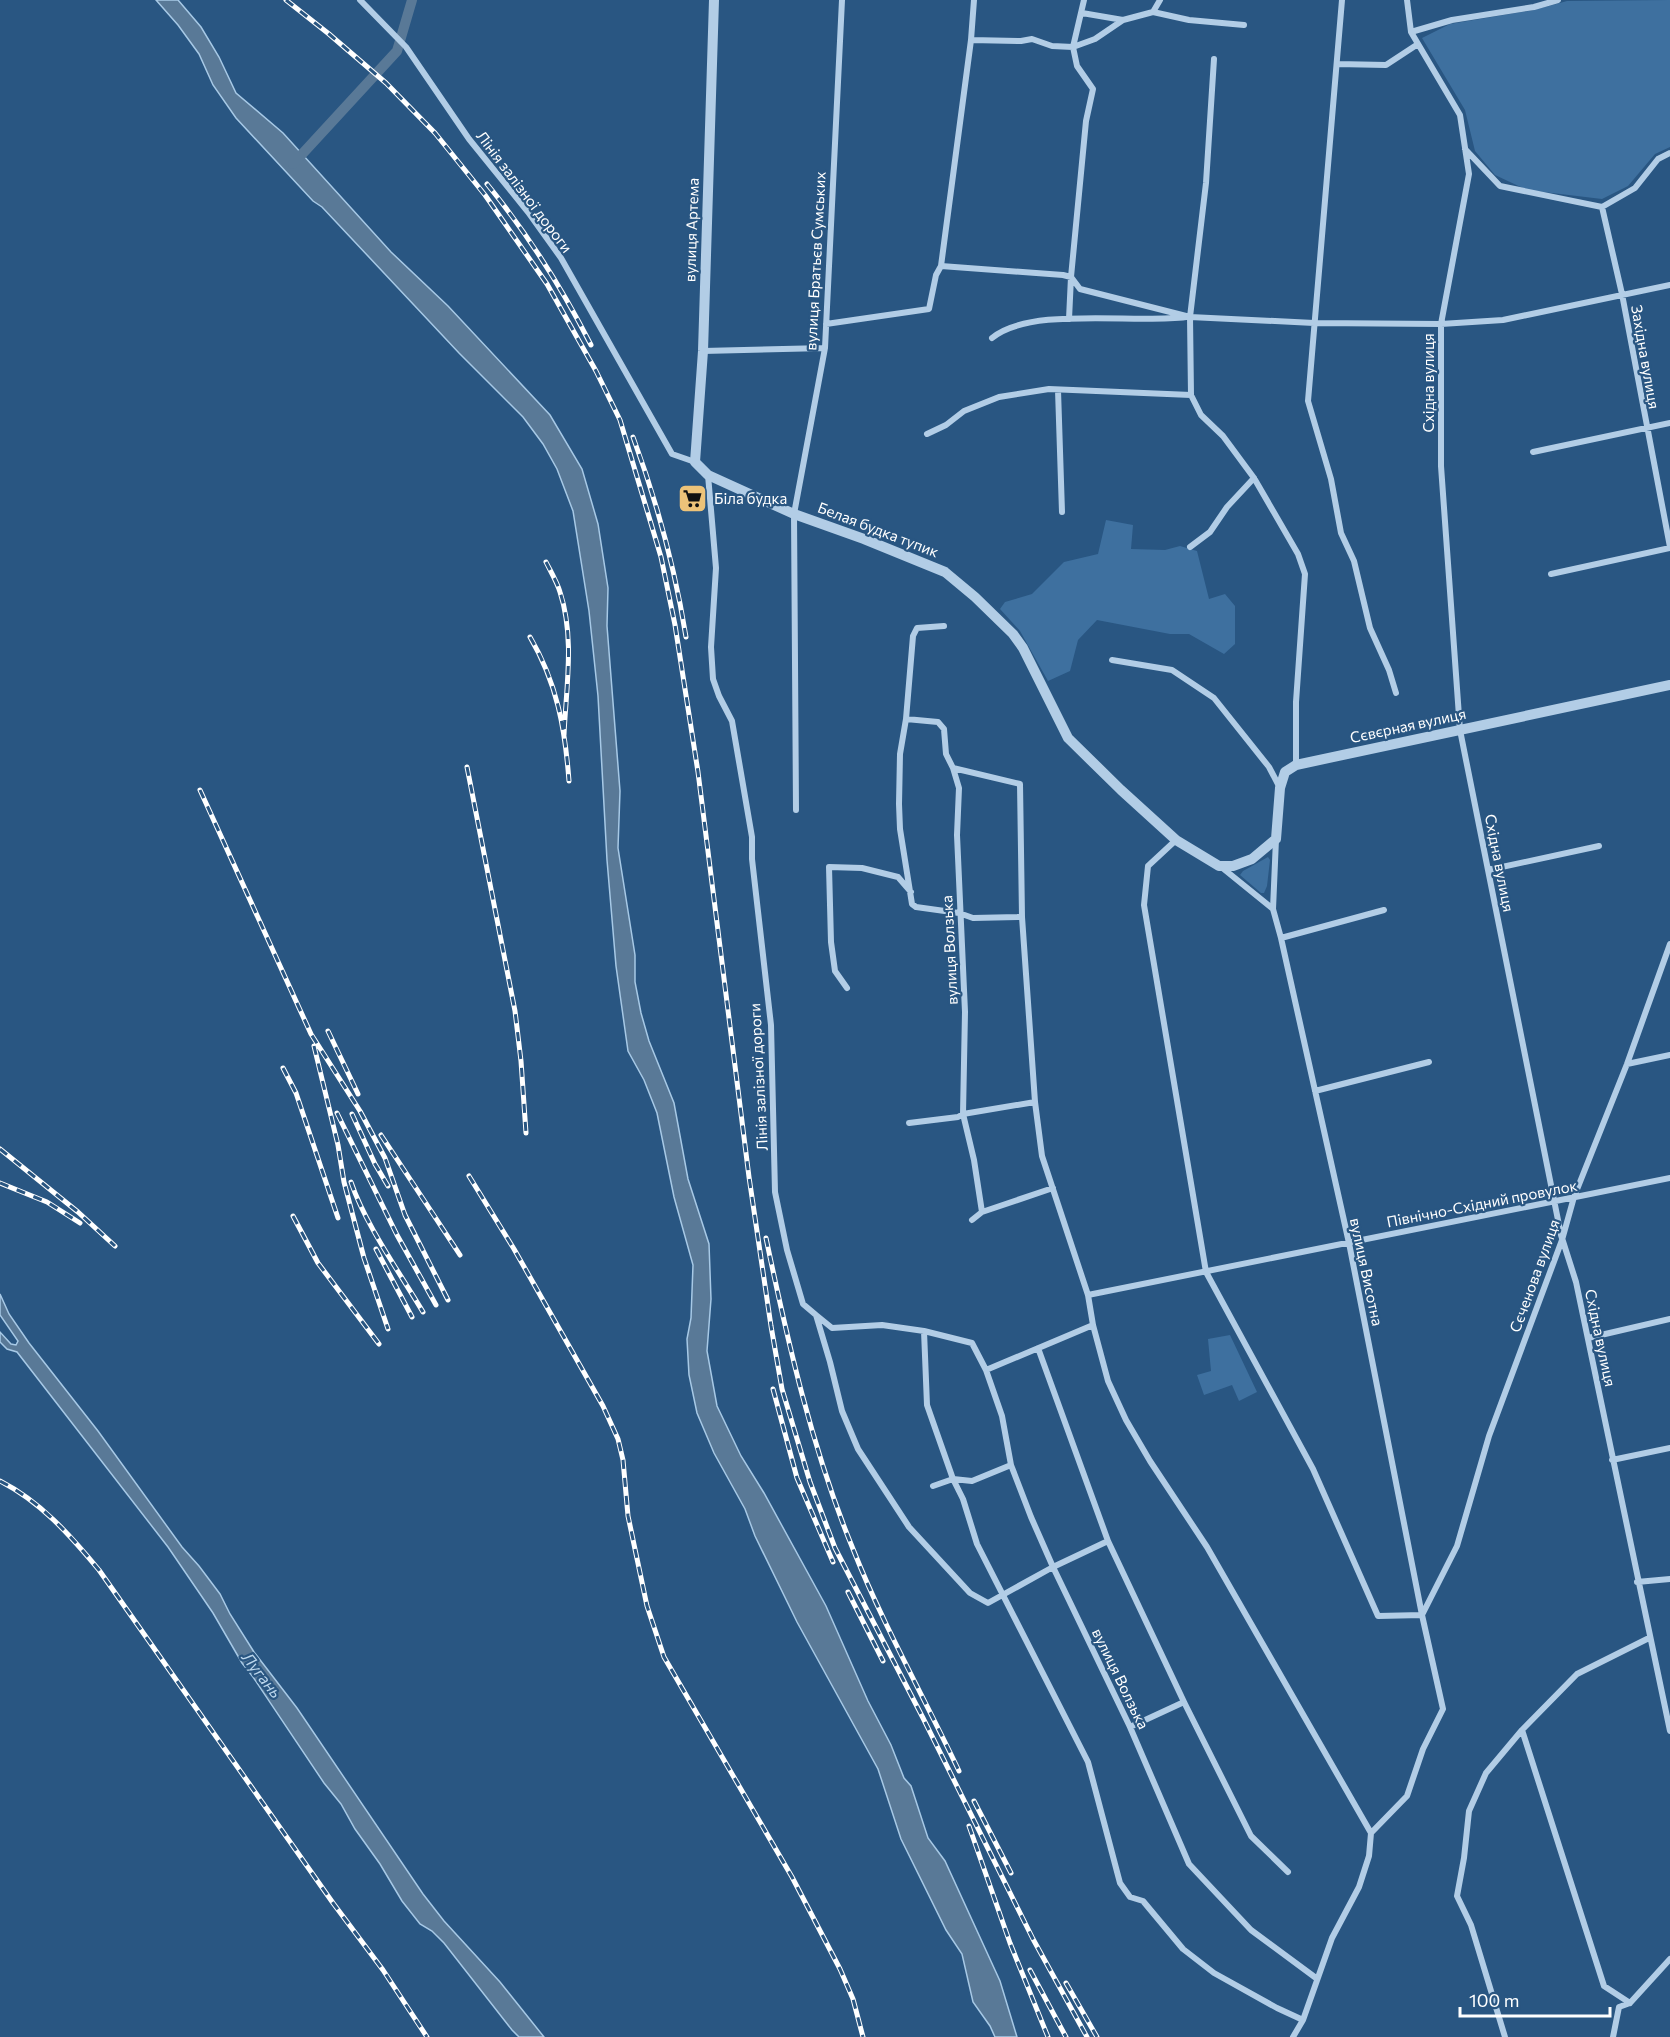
<svg xmlns="http://www.w3.org/2000/svg" width="1670" height="2037" viewBox="0 0 1670 2037" font-family="Commissioner,sans-serif">
  <rect width="100%" height="100%" fill="#295682"/>
  <!-- green -->
  <path fill="#3e709f" d="M1670 0V147L1655 154 1628 186 1602 199 1527 190 1495 175 1475 151 1465 110 1422 38 1450 24 1534 10 1567 1Z
    M1106 520 1133 525 1131 549 1165 550 1180 546 1197 551 1209 599 1225 594 1235 606V644L1224 654 1189 634H1170L1097 620 1078 640 1070 671 1048 681 1020 631 1000 609 1005 602 1032 594 1064 562 1098 554Z
    M1268 857 1270 860 1267 886 1264 893H1261L1240 875 1243 871Z
    M1230 1335 1257 1392 1239 1401 1232 1385 1204 1395 1197 1375 1211 1371 1208 1339Z"/>
  <!-- water -->
  <path fill="#597997" stroke="#a7c9e6" stroke-width="1.5" d="M156 0H178L201 27 219 57 236 93 283 133 391 252 448 306 550 415 582 469 598 524 608 588 607 626 620 791 618 848 635 955V982L641 1013 649 1041 674 1103 688 1179 709 1244 711 1299 707 1351 717 1406 741 1456 764 1493 826 1606 868 1701 891 1745 904 1778 911 1786 928 1838 945 1861 1000 1981 1017 2037H995L990 2026 973 2002 962 1954 946 1930 901 1839 878 1769 797 1622 755 1536 745 1509 714 1453 697 1413 689 1375 687 1339 691 1318 693 1265 674 1197 657 1113 644 1080 628 1051 616 966 607 860 598 696 589 611 573 511 557 469 543 444 523 417 459 353 322 207 313 201 236 118 213 85 199 54 178 25Z
    M0 1294 9 1314 29 1343 98 1431 182 1547 199 1566 220 1594 230 1614 254 1652 297 1708 423 1894 444 1921 500 1982 544 2037H519L512 2030 444 1943 432 1931 420 1924 402 1901 380 1864 355 1829 341 1804 324 1783 253 1677 242 1663 213 1613 168 1547 17 1352 7 1349 0 1342V1332L11 1344 16 1345 18 1341 0 1315Z"/>
  <g fill="none" stroke-linecap="round" stroke-linejoin="round">
    <!-- canal -->
    <path stroke="#597997" stroke-width="10" d="M293 164 397 51 412 0"/>
    <!-- minor -->
    <path stroke="#b2cde6" stroke-width="6" d="M360 0 406 47 469 139 528 212 561 258 672 454 695 462
      M1342 0 1308 401 1331 479 1341 533 1354 561 1370 628 1389 670 1396 693
      M1407 0 1411 32 1460 115 1469 174 1441 324V466L1460 730 1561 1235 1576 1282 1670 1731
      M1153 12 1189 20 1244 25
      M1082 13 1123 20 1153 12 1160 0
      M1411 32 1452 20 1534 7 1558 0
      M971 40 1021 41 1032 39 1052 46 1073 47 1095 39 1123 20
      M1214 59 1206 183 1190 317 1191 395 1201 415 1223 436 1254 478 1298 554 1305 574 1296 702V765
      M1337 64 1386 65 1418 44
      M1465 149 1500 186 1602 207 1635 188 1658 159 1670 153
      M1602 207 1622 294 1670 547
      M941 266 1063 275 1071 277 1080 289 1190 317 1314 323 1441 324 1503 320 1670 285
      M1069 319 1071 277 1086 121 1093 89 1077 66 1073 47 1084 0
      M826 324 929 309 936 275 941 266 971 40 974 0
      M992 338C1030 306 1135 324 1186 317
      M703 351 825 348
      M1058 390 1062 512
      M927 434 946 425 964 411 999 397 1049 389 1191 395
      M1533 452 1670 423
      M708 475 716 568 711 647 713 679 719 696 732 721 752 837V859L771 1025 775 1192 787 1250 803 1304 816 1315 830 1362 842 1411 858 1449 909 1527 970 1593 988 1603 1053 1567 1108 1541
      M1190 547 1210 532 1227 507 1254 478
      M1551 574 1670 548
      M944 626 917 628 913 636 906 719 900 754 899 804 900 829 912 904 916 907 959 913 973 918 1022 917
      M1112 660 1172 670 1214 698 1269 767 1280 788
      M906 719 938 722 944 729 946 754 953 768 959 788 957 835 965 1012 963 1114 974 1160 982 1212
      M953 768 1020 784 1022 917 1035 1102 1042 1156 1088 1295 1093 1325 1108 1381 1126 1420 1150 1461 1207 1547 1371 1833 1369 1856 1359 1887 1332 1938 1303 2020 1293 2037
      M796 810 794 514 825 348 842 0
      M1176 840 1148 866 1144 905 1206 1272 1313 1469 1378 1616 1422 1615 1457 1546 1489 1436 1562 1240 1574 1197 1627 1064 1670 944
      M1220 866 1273 909 1281 938 1349 1243 1422 1615 1443 1709 1423 1749 1407 1796 1371 1833
      M1488 870 1599 846
      M1273 909 1276 839
      M1281 938 1384 910
      M847 988 835 971 831 942 829 867 862 868 898 877 911 892
      M1627 1064 1670 1055
      M1315 1091 1429 1062
      M909 1123 958 1117 963 1114 1035 1102
      M972 1220 982 1212 1053 1188
      M1088 1295 1670 1178
      M816 1315 832 1328 882 1325 924 1331 972 1343 986 1370 1002 1416 1011 1465 1031 1517 1053 1567 1130 1727 1189 1864 1251 1930 1316 1978
      M924 1331 927 1405 953 1479 963 1499 977 1544 1088 1762 1120 1883 1130 1897 1143 1901 1183 1949 1214 1973 1277 2008 1303 2020
      M1588 1338 1670 1319
      M1038 1348 1108 1541 1184 1702 1251 1836 1288 1872
      M986 1370 1093 1325
      M1612 1460 1670 1448
      M933 1486 953 1479 972 1481 1011 1465
      M1637 1582 1670 1579
      M1130 1727 1184 1702
      M1522 1730 1604 1986 1630 2003
      M1505 2037 1471 1925 1457 1896 1464 1858 1469 1811 1486 1773 1522 1730 1577 1674 1649 1638
      M1613 2037 1619 2007 1630 2003 1670 1959"/>
    <!-- tertiary -->
    <path stroke="#b2cde6" stroke-width="10" d="M714 0 703 351 695 462 708 475 794 514 864 539 945 572 975 597 1013 634 1023 648 1068 738 1121 790 1176 840 1219 866H1233L1252 859 1276 839 1280 788 1285 772 1296 765 1670 685"/>
    <defs>
      <path id="rail" d="M286 0 329 34 386 83 435 133 485 195 547 284 596 371 620 420 661 557 675 625 698 772 749 1177 771 1326 782 1389 810 1482 835 1548 923 1718 1033 1939 1087 2037
        M487 184C527 233 562 288 591 345
        M633 437C657 502 675 569 686 637
        M546 562C551 572 557 582 560 592 575 638 566 688 564 735
        M530 637C557 683 565 728 569 781
        M467 767 515 1011 521 1061 526 1133
        M200 790 311 1034 360 1111 385 1158 405 1215 448 1300
        M328 1031 358 1094
        M314 1046 338 1145 344 1182 364 1258 388 1329
        M283 1068 296 1093 338 1218
        M337 1113 397 1235 436 1305
        M352 1114 375 1164 388 1186
        M381 1135 460 1255
        M0 1149 78 1212 115 1246
        M469 1176 514 1249 603 1406 618 1439 623 1460 628 1516 647 1606 664 1657 792 1877 840 1969 853 1999 863 2037
        M351 1182C365 1224 400 1273 423 1312
        M0 1183 47 1202 80 1223
        M293 1216 318 1263 379 1344
        M766 1238C788 1343 812 1449 853 1549 883 1625 924 1697 959 1771
        M376 1249 412 1317
        M773 1389 797 1478 833 1562
        M0 1481C41 1502 70 1535 99 1570L333 1903 383 1970 427 2037
        M848 1592 883 1661
        M974 1801 1011 1873
        M969 1826 1010 1943 1048 2037
        M1030 1970 1066 2037
        M1066 1983 1097 2037"/>
    </defs>
    <!-- rail casing -->
    <use href="#rail" stroke="#fff" stroke-width="5"/>
    <!-- rail -->
    <use href="#rail" stroke="#295682" stroke-width="3" stroke-dasharray="9" stroke-linecap="butt"/>
  </g>
  <!-- icons -->
  <defs>
    <symbol id="supermarket-square" viewBox="-11 -11 22 22"><rect x="-9" y="-9" width="18" height="18" rx="4" fill="#edc379" stroke="#295682"/><path d="M-6-5.5h2.5l.6 2H6L4.5 2H-2.5L-4.4-4H-6ZM-1.5 3.2a1.3 1.3 0 1 0 .1 0ZM3 3.2a1.3 1.3 0 1 0 .1 0Z" fill="#111"/></symbol>
  </defs>
  <g fill-rule="evenodd">
    <use href="#supermarket-square" x="676" y="482" width="33" height="33"/>
  </g>
  <g text-anchor="middle" stroke-width="4.5" stroke-linejoin="round" paint-order="stroke">
    <!-- street labels -->
    <g font-size="15" fill="#fff" stroke="#295682">
      <text transform="translate(524 192) rotate(53)" y="5">Лінія залізної дороги</text>
      <text transform="translate(692 230) rotate(-88)" y="5">вулиця Артема</text>
      <text transform="translate(816 261) rotate(-87)" y="5">вулиця Братьєв Сумських</text>
      <text transform="translate(1645 357) rotate(80)" y="5">Західна вулиця</text>
      <text transform="translate(1429 383) rotate(-90)" y="5">Східна вулиця</text>
      <text transform="translate(878 530) rotate(21)" y="5">Белая будка тупик</text>
      <text transform="translate(1408 726) rotate(-12)" y="5">Сєвєрная вулиця</text>
      <text transform="translate(1499 863) rotate(79)" y="5">Східна вулиця</text>
      <text transform="translate(950 950) rotate(-93)" y="5">вулиця Волзька</text>
      <text transform="translate(759 1077) rotate(-93)" y="5">Лінія залізної дороги</text>
      <text transform="translate(1482 1204) rotate(-11)" y="5">Північно-Східний провулок</text>
      <text transform="translate(1366 1272) rotate(78)" y="5">вулиця Висотна</text>
      <text transform="translate(1535 1276) rotate(-70)" y="5">Сєченова вулиця</text>
      <text transform="translate(1600 1338) rotate(78)" y="5">Східна вулиця</text>
      <text transform="translate(1120 1679) rotate(64)" y="5">вулиця Волзька</text>
    </g>
    <!-- poi labels -->
    <g font-size="15" fill="#fff" stroke="#295682" text-anchor="start">
      <text x="714" y="504">Біла будка</text>
    </g>
    <!-- water labels -->
    <g font-size="16" font-style="italic" fill="#bdd7ed" stroke="#295682">
      <text transform="translate(262 1675) rotate(52)" y="6">Лугань</text>
    </g>
  </g>
  <!-- scale -->
  <path d="M1460 2007v9h150v-9" fill="none" stroke="#ffffff" stroke-width="3"/>
  <text x="1469" y="2007" font-size="18" fill="#ffffff" stroke="#295682" stroke-width="4.5" paint-order="stroke">100 m</text>
</svg>
